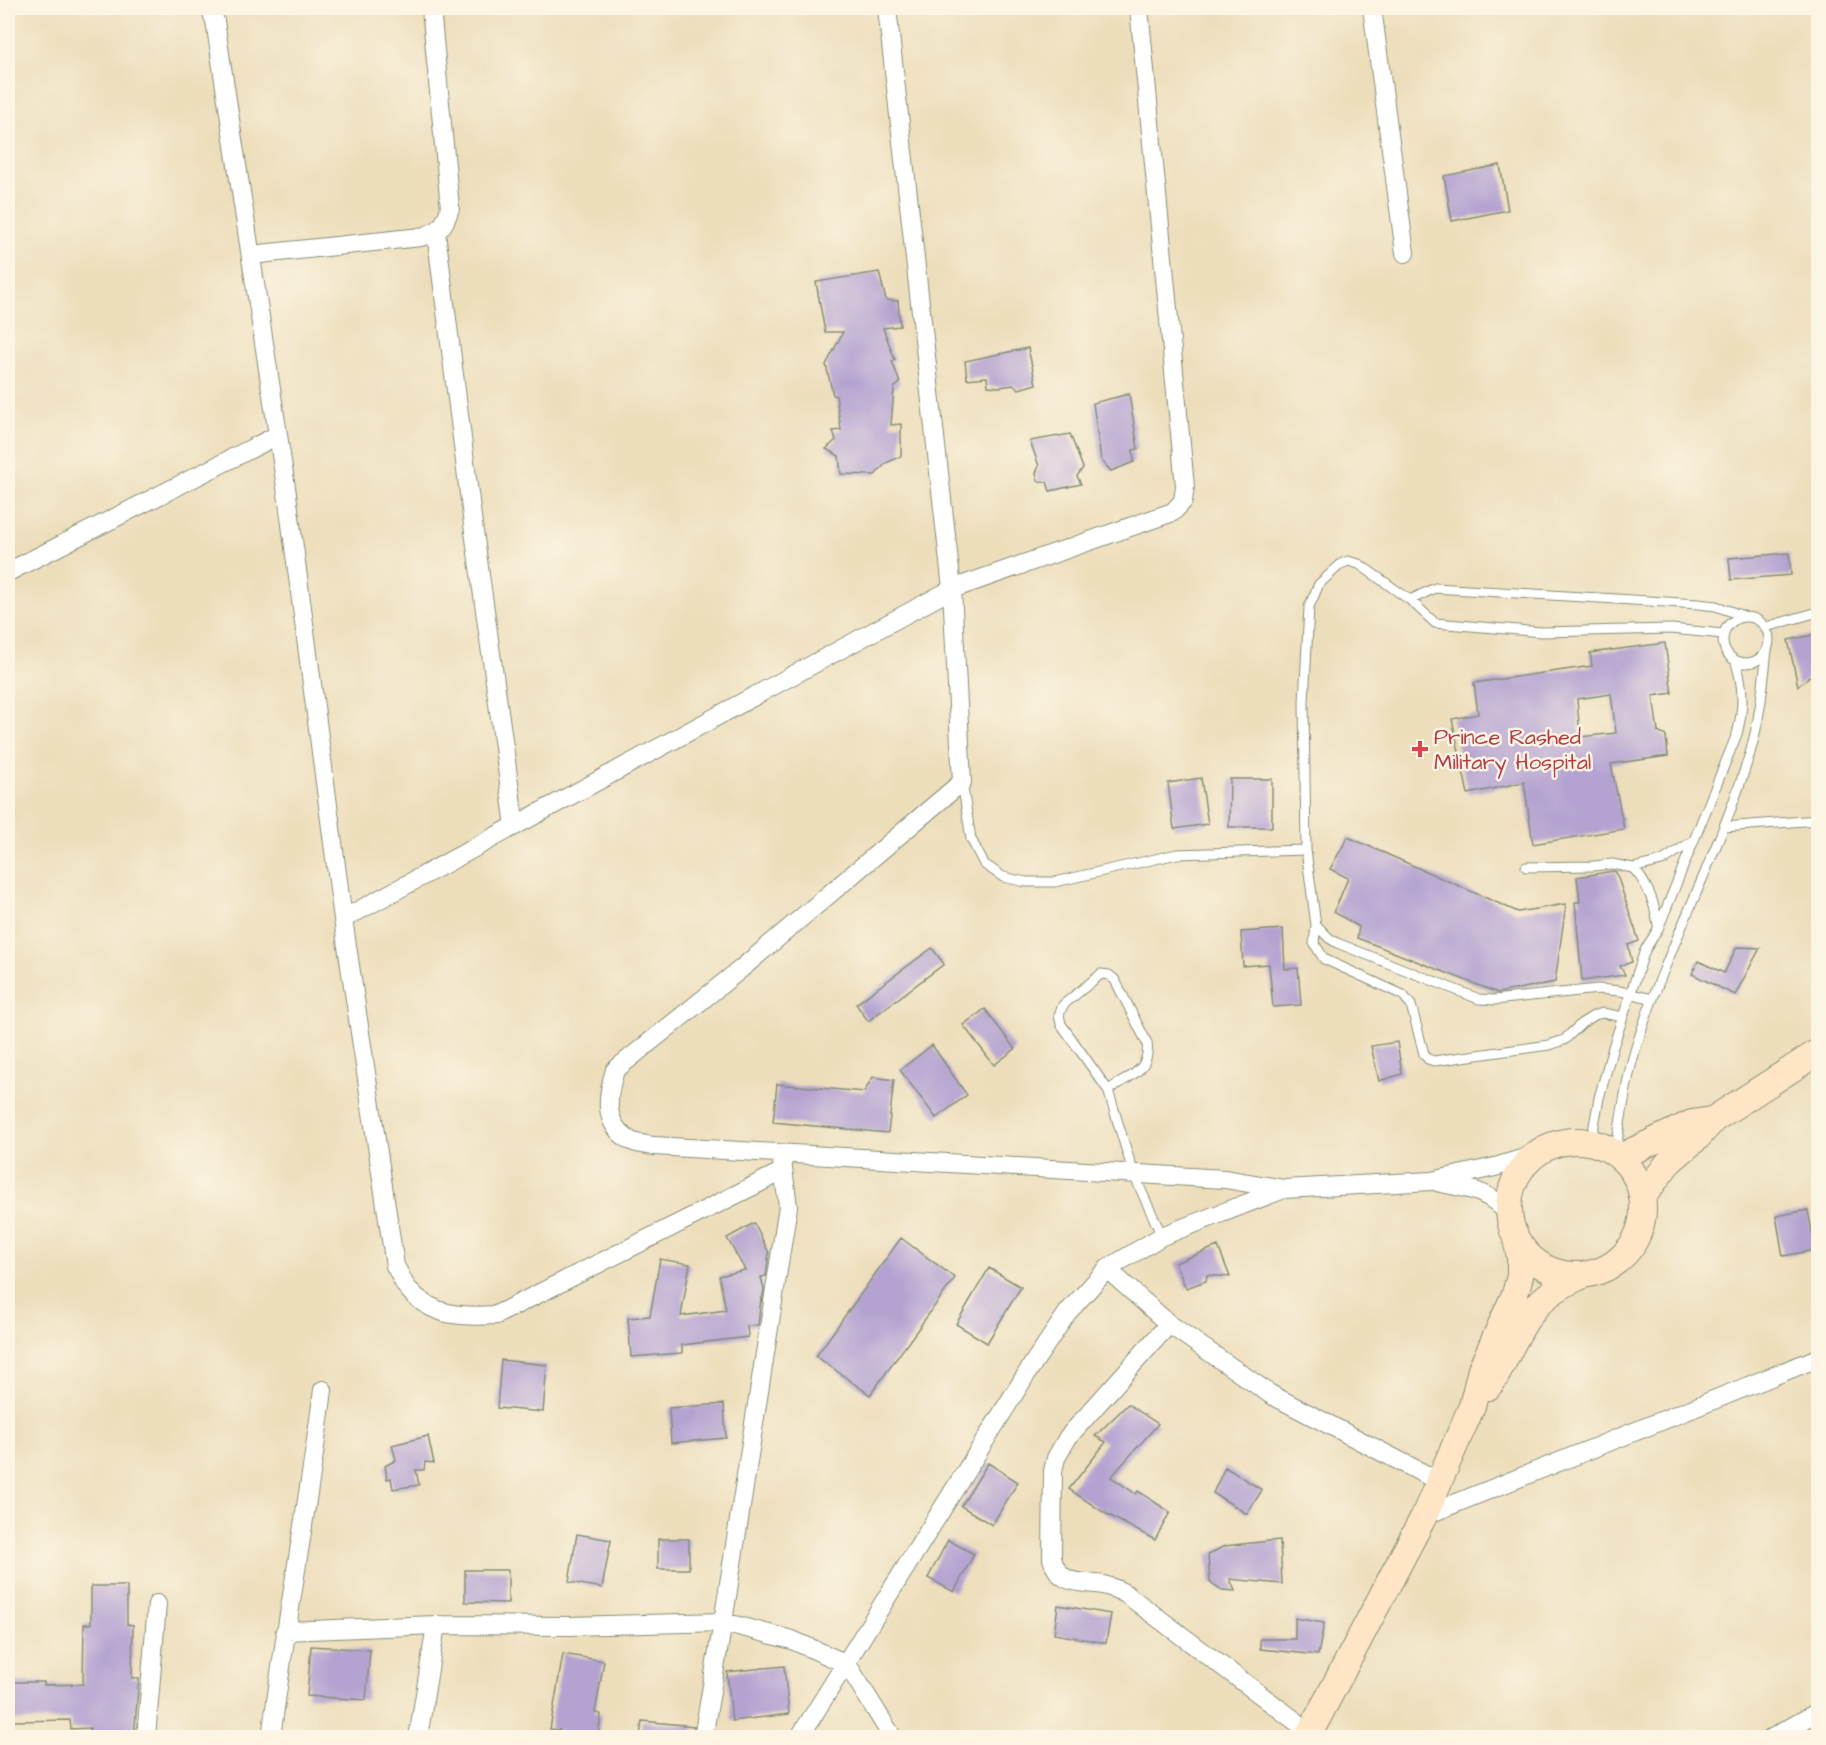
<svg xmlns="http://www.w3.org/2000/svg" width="1826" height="1745" viewBox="0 0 1826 1745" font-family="'Architects Daughter',sans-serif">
  <rect width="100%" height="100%" fill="#fcf5e5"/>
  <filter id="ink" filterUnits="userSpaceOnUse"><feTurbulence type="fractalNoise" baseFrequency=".0167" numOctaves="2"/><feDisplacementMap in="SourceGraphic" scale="12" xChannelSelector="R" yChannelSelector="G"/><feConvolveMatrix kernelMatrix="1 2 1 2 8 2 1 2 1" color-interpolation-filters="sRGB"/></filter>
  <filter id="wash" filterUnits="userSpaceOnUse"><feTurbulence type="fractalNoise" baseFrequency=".008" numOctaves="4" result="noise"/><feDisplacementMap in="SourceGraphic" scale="24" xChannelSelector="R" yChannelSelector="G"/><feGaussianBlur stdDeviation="1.35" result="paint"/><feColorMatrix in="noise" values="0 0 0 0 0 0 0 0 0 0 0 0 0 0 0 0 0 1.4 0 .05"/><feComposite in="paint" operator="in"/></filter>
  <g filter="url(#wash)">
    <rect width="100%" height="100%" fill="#eddebb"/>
    <g id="blocks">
      <!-- building -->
      <path fill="#b4a3d1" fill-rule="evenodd" d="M1500 165 1508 210 1452 221 1444 176Z
        M879 272 886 300 898 301 900 326 883 328 895 360 892 361 900 383 894 388 891 425 901 424V456L886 463 875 475 841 474 839 456 826 449 836 440 833 431 841 430 836 396 833 395 826 365 843 332H825L816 282Z
        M1028 348 1036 384 1019 389 1014 385 999 387 988 386 987 377 967 379 965 361Z
        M1129 394 1138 449 1133 450 1134 462 1111 471 1101 460 1093 403Z
        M1070 434 1083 468 1077 476 1081 484 1050 491 1047 482 1038 481 1036 473 1039 466 1030 441Z
        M1789 553 1791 575 1731 580 1729 558Z
        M1818 634V669L1798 686 1788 640Z
        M1665 643 1672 693 1653 696 1658 732 1666 736 1668 756 1611 764 1624 829 1533 844 1524 782 1468 794 1452 719 1478 714 1474 683 1592 666 1590 653ZM1611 694 1616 733 1580 737 1577 699Z
        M1201 778 1208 824 1174 829 1168 783Z
        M1230 779H1272V827H1229Z
        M1348 837 1518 912 1566 904 1555 982 1498 993 1357 938 1359 927 1334 912 1348 878 1330 869Z
        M1613 871 1616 872 1639 941 1628 945 1632 962 1620 966 1625 975 1582 981 1575 902H1580L1577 877Z
        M1283 929 1285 969 1298 968 1301 1005 1273 1007 1269 964 1243 966 1241 932Z
        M1737 947 1760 948 1735 995 1692 974 1698 961 1724 973Z
        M932 948 944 964 868 1021 856 1004Z
        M985 1009 1015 1049 994 1065 963 1025Z
        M1397 1042 1402 1074 1379 1081 1371 1046Z
        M932 1045 967 1095 936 1118 900 1070Z
        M873 1077 894 1080 888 1133 773 1122 777 1084 864 1092Z
        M1808 1210 1815 1250 1783 1256 1776 1216Z
        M754 1223 769 1253 766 1276 761 1277 764 1289 762 1301 761 1299 758 1325 747 1326 748 1337 682 1345V1353L631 1357 628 1318 650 1316 660 1259 690 1264 681 1316 726 1310 719 1276 745 1270 727 1238Z
        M901 1238 955 1278 870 1395 816 1356Z
        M1218 1246 1230 1277 1207 1275 1206 1281 1186 1288 1175 1263Z
        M989 1268 1021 1287 987 1343 956 1324Z
        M501 1360 547 1365 543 1412 497 1408Z
        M724 1404 726 1438 671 1443 669 1408Z
        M1128 1404 1158 1424 1111 1477 1136 1494 1138 1491 1170 1512 1155 1540 1103 1512 1069 1489 1106 1442 1095 1436Z
        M428 1436 434 1463 425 1462 424 1470H416L419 1485 393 1489 391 1478 387 1479 385 1466 396 1460 392 1445Z
        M988 1463 1018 1482 992 1525 961 1506Z
        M1225 1467 1262 1490 1247 1514 1213 1493Z
        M577 1534 611 1540 602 1588 569 1582Z
        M658 1539H689V1569H658Z
        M948 1540 974 1554 954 1592 928 1578Z
        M1280 1540 1282 1584 1230 1579 1235 1591 1222 1590 1210 1582 1208 1555 1224 1546Z
        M465 1570H508V1603L465 1602Z
        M91 1586H127V1624L133 1625 132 1678H139L134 1737H89L90 1728 71 1729 70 1720 13 1721V1682H44V1685L83 1684 84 1624H91Z
        M1058 1605 1111 1614 1106 1643 1054 1634Z
        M1295 1618 1324 1623 1318 1655 1260 1649V1639H1295Z
        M311 1646 370 1650 366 1700 307 1696Z
        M563 1654 604 1661 595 1713 601 1714 598 1737H559L560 1730 550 1729Z
        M784 1666 789 1714 732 1721 727 1672Z
        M642 1721 694 1726 692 1737H640Z"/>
    </g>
  </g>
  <g filter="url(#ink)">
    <use href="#blocks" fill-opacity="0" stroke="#868e78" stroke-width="1.5"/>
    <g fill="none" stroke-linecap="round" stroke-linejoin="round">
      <defs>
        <path id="lane" d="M1410 600 1435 588 1698 604 1716 606 1746 617
          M1723 640a23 23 0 1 1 46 0a23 23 0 1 1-46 0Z
          M1766 627 1818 612
          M962 782 971 839 984 864 1003 877 1026 882H1055L1177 854 1306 850
          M1724 827 1818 820
          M1526 867 1593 866 1612 864 1633 868 1662 861 1693 841
          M1633 868C1648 884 1655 904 1658 925
          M1316 925 1329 938 1337 943 1479 999 1494 1000 1598 989 1620 991 1653 999
          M1623 1017 1603 1013 1595 1015 1582 1023 1564 1040 1549 1045 1434 1061 1428 1059 1424 1054 1411 1005 1403 995 1324 959 1314 943 1316 925 1306 850 1304 702 1309 607 1319 584 1341 564 1348 561 1359 564 1410 600 1435 623 1542 632 1671 629 1724 634
          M1108 1090C1128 1077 1151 1071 1147 1043L1115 980 1109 975 1101 974 1063 1005 1059 1015 1061 1024 1108 1090 1134 1175 1162 1236
          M1591 1142 1599 1098 1613 1047 1645 950 1658 929 1737 734C1744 707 1744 686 1735 660
          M1615 1153C1622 1116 1626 1077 1638 1041 1669 943 1720 852 1750 753 1760 719 1763 685 1767 650"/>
        <path id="street" d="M210 8 215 21 287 494 343 919 395 1266C400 1273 403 1284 409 1290 433 1317 463 1317 496 1315L783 1171
          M887 8 952 589 962 782 742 968 615 1070C607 1096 602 1124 631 1141 637 1144 647 1145 654 1146L1225 1179 1284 1189
          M1372 8 1405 253
          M436 232 472 517 515 826
          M251 255 421 237C441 231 444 227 450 208L431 8
          M8 572 278 435
          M343 919 952 589 1173 512 1183 501 1185 486 1139 8
          M1437 1182C1467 1189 1488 1189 1509 1215
          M1107 1269 1169 1324 1270 1394 1440 1482
          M1169 1324 1068 1437 1056 1458 1053 1471 1052 1558C1059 1586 1080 1581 1103 1585 1111 1587 1119 1590 1126 1594L1310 1732
          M1424 1516 1818 1358
          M285 1631 436 1625 568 1626 723 1622 792 1640 847 1664 893 1738
          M146 1738 157 1604
          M271 1738C286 1621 308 1506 323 1390
          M418 1738 436 1625
          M703 1738 723 1622 788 1206 782 1161
          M799 1738 1034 1362 1068 1312 1107 1269 1162 1236 1284 1189 1432 1181 1495 1167 1534 1155
          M1772 1738 1818 1712"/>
        <path id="secondary" d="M1509 1208a67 67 0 1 1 134 0a67 67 0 1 1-134 0Z
          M1620 1157 1692 1123 1711 1120
          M1642 1198 1668 1163 1697 1138 1714 1119 1818 1052
          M1488 1387 1495 1378C1506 1358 1520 1325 1534 1309 1547 1293 1565 1283 1583 1275
          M1307 1738 1424 1516 1472 1406 1481 1369 1515 1294 1520 1276V1257L1515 1235"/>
      </defs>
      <!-- lane casing -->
      <use href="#lane" stroke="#868e78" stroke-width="11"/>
      <!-- street casing -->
      <use href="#street" stroke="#868e78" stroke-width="20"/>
      <!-- secondary casing -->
      <use href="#secondary" stroke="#868e78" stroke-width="28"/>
      <!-- lane -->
      <use href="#lane" stroke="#fff" stroke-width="9"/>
      <!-- street -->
      <use href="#street" stroke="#fff" stroke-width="18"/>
      <!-- secondary -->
      <use href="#secondary" stroke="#fee5c5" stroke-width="26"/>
    </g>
  </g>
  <!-- markers -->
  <path fill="#e0444e" stroke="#fcf5e5" stroke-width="2" d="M1417 740h6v6h6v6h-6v6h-6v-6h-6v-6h6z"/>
  <g text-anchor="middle" stroke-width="5" stroke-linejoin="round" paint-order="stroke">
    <!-- health labels -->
    <g font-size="22" fill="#be3a42" stroke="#fcf5e5" text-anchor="start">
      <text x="1434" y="744">Prince Rashed<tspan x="1434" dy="25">Military Hospital</tspan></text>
    </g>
  </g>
  <!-- margin -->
  <rect width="1826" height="1745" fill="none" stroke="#fcf5e5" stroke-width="30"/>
</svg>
